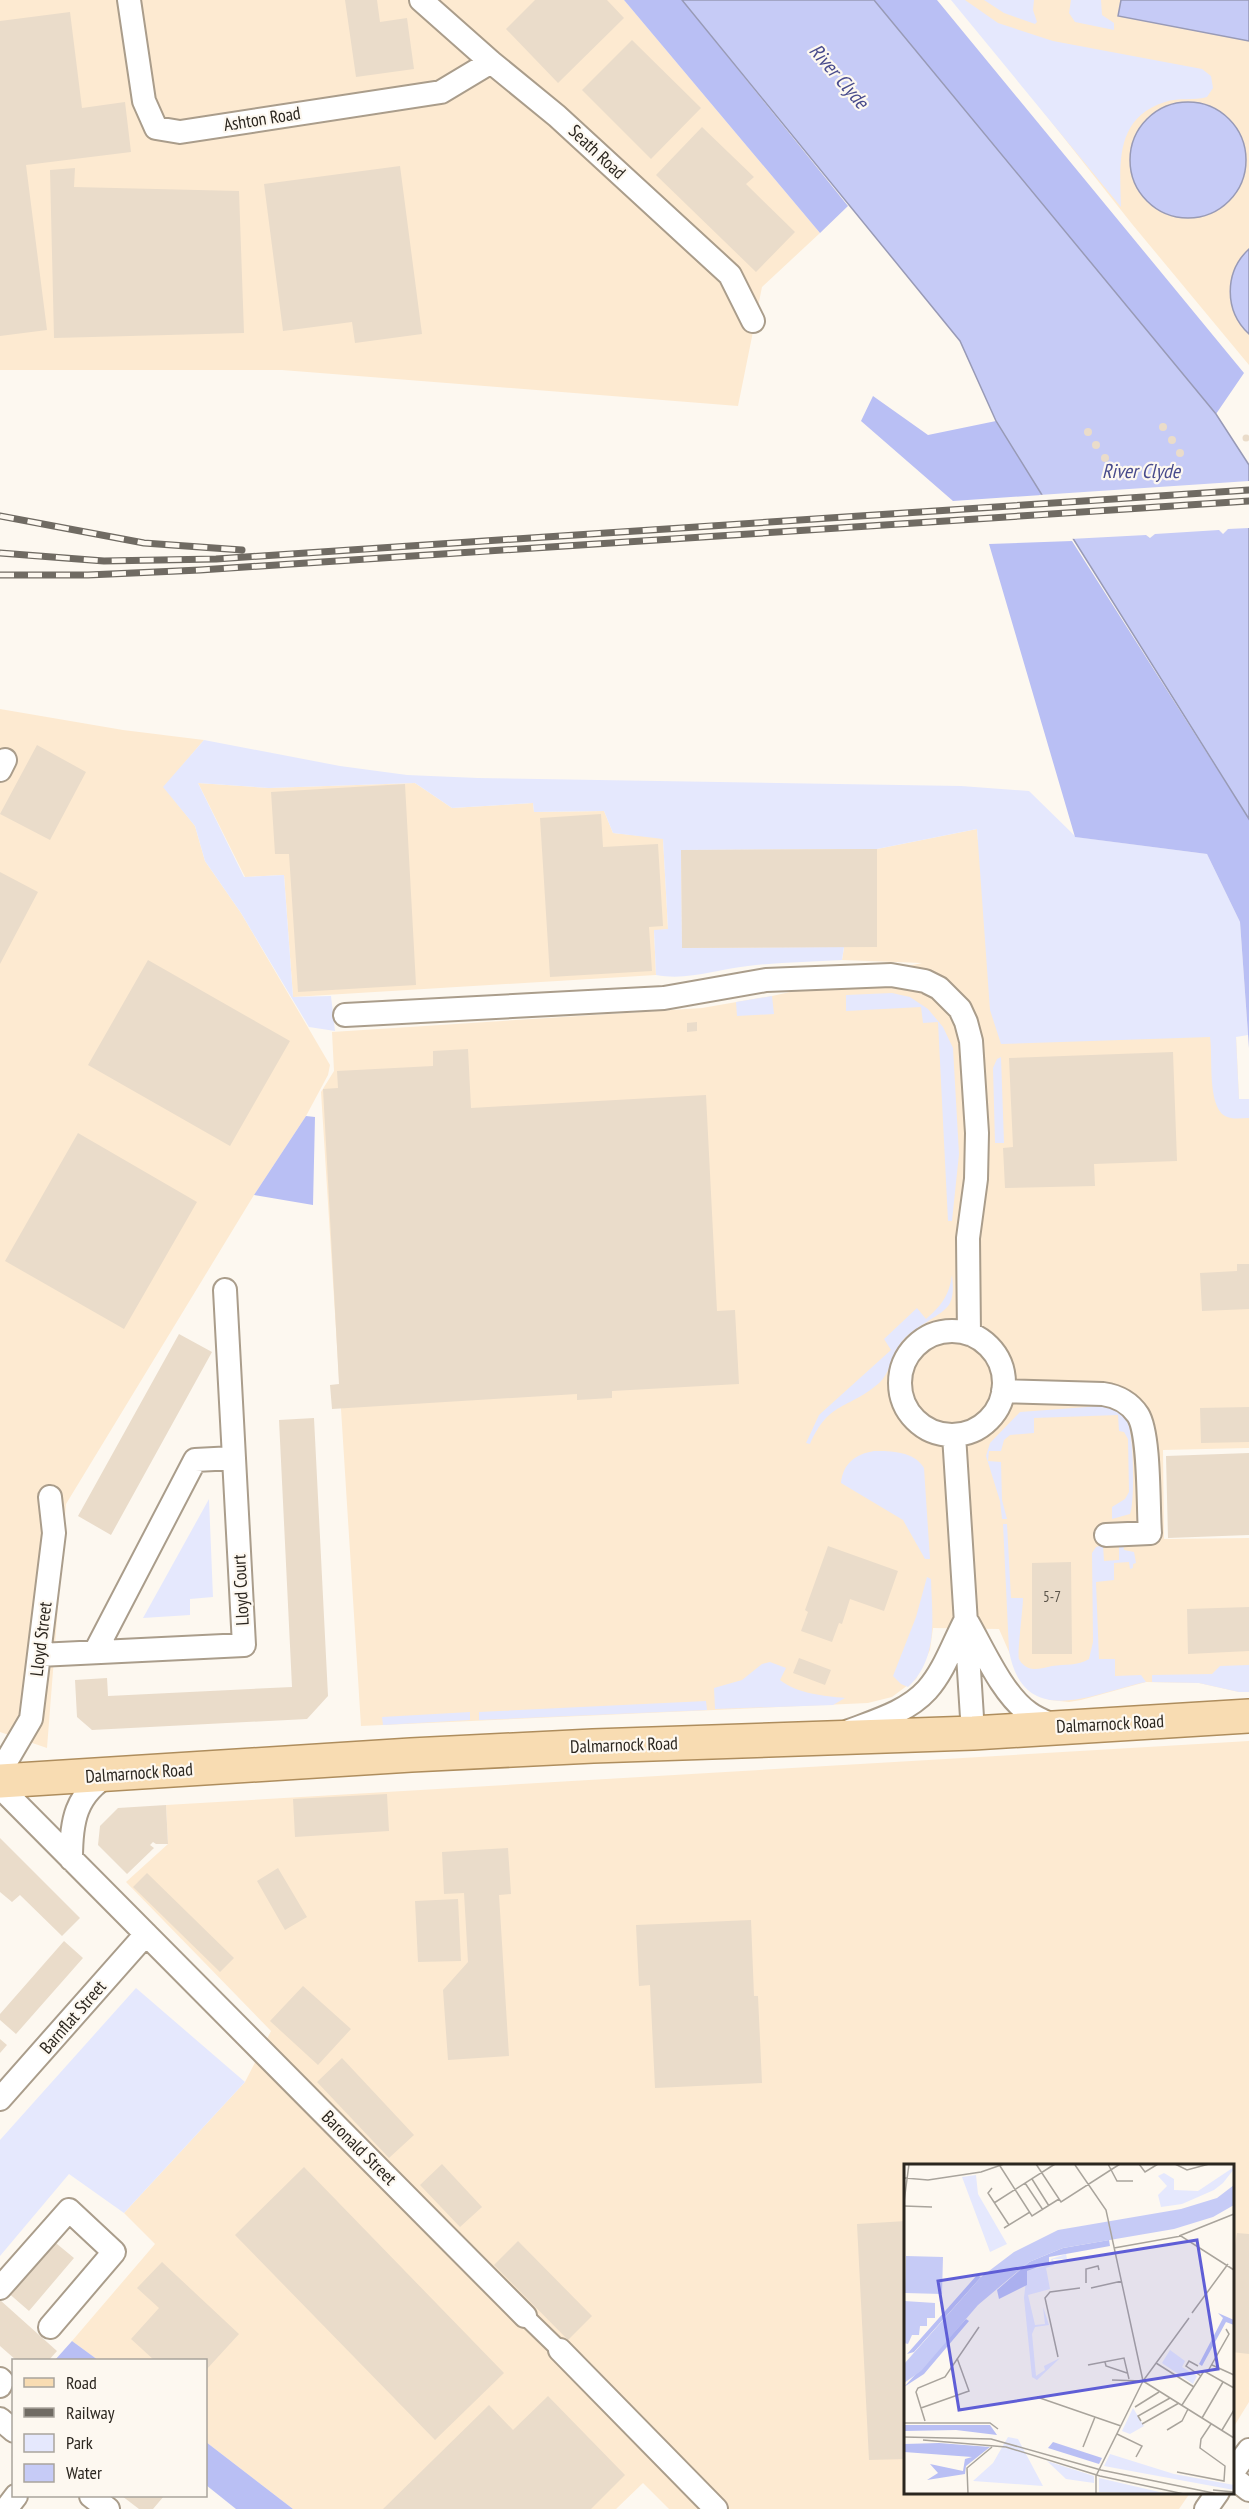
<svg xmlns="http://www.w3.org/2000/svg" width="1249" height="2509" viewBox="0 0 1249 2509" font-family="'PT Sans Narrow',sans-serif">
  <rect width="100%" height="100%" fill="#fdf8f0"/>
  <!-- built -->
  <path fill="#fdead1" d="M0 0H624L820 233 762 287 738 406 282 370H0Z
    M955 0H1249V365L1132 224Z
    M0 709 123 730 204 740 164 787 195 826 205 861 241 913 330 1065 328 1075 306 1116 254 1195 66 1504 47 1748 0 1732Z
    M198 783 269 788 415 783 452 808 533 803 534 812 604 811 613 833 663 838 668 929 654 931 656 975 293 997 284 875 245 877Z
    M977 829 978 841 1236 1036 1239 1099H1249V1448L1163 1450 1164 1539 1249 1538V1692H1239L1199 1683 1146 1682 1081 1700 1069 1702 1050 1700 1036 1695 1023 1684 999 1629 933 1628 930 1650 916 1679 892 1697 868 1703 361 1726 321 1092 334 1071 332 1032 702 1008 772 996 922 963 842 960 844 948H682L681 850 877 849Z
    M1249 1741V2402L1233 2428 1232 2166H906V2492L1190 2493 1179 2509H669L643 2483 616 2509H293L206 2442V2360H98L72 2341 155 2244 124 2213 245 2082 271 2031 126 1882 168 1844 166 1805Z"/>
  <!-- green -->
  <path fill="#e5e8fd" d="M951 0H965L998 23 1053 41 1202 69 1211 76 1213 88 1207 97C1193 101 1179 97 1165 102 1114 118 1120 165 1121 207Z
    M984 0H1034L1033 10 1037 22 1035 24 1004 13Z
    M1071 0H1101L1102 15 1114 23V30L1075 22 1069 13Z
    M204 740 340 766 407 775 478 778 961 786 1029 791 1076 837 1207 854 1240 922 1248 1035 1236 1037 1239 1099H1249V1118C1241 1118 1233 1120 1225 1116 1207 1106 1213 1056 1210 1037L1001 1044 990 1010 977 829 877 849 681 850 682 948 844 947 842 960C811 962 779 962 748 966 717 969 688 981 656 975L654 930 668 929 663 839 613 833 604 811 534 812 533 803 452 808 415 783 269 788 198 783 244 877 284 875 293 997 331 996 335 1031 309 1027 241 913 205 861 195 826 163 787Z
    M892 993 910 997 928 1009 943 1027 953 1048 959 1154 952 1221H948L938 1022 923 1023 921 1007 846 1011V995Z
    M772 996 774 1014 737 1016 736 1002Z
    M1001 1057 1004 1143H995L993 1068 997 1059Z
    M952 1275C953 1285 954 1294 950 1303 943 1316 916 1325 903 1340 891 1353 892 1372 878 1384 847 1410 829 1401 810 1444L806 1443 819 1415 891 1350 884 1339 917 1308 926 1319C941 1306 949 1296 952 1275Z
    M1100 1406C1111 1408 1121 1411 1127 1421 1134 1433 1135 1502 1130 1514L1112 1519V1507L1125 1499 1129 1492 1128 1439 1124 1432 1119 1431 1118 1415 1034 1418V1433L1010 1435 1004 1440 1001 1451H989L988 1461 1001 1462 1002 1500 1007 1519H1002L1000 1501 986 1456 990 1443 1020 1412Z
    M874 1451C891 1451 914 1451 924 1468L930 1559H925L903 1520 841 1483C843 1463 856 1454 874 1451Z
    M209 1499 213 1597 190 1599V1615L143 1618Z
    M1003 1524H1007L1011 1598H1023C1023 1609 1017 1654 1019 1659 1021 1664 1028 1669 1034 1669 1040 1669 1047 1667 1052 1666 1065 1664 1078 1666 1089 1659L1093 1642 1092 1553 1096 1547 1103 1545 1104 1561 1119 1560V1544L1123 1543 1124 1550 1134 1552 1136 1563 1133 1564V1568L1130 1569 1129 1562 1114 1563V1580L1096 1582 1099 1659H1115V1676L1141 1675 1146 1682C1095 1692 1024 1732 1009 1651Z
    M927 1577 931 1579C932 1617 939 1658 908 1687L901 1684 893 1676 916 1617Z
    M770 1662 786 1668 780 1680C798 1694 824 1696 845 1698L833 1705 715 1709 714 1688 742 1680 762 1664Z
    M1249 1665V1692H1239L1199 1683 1152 1682V1675L1212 1674 1220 1666Z
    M706 1701 707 1710 479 1720V1712Z
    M470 1712V1720L383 1725 382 1717Z
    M136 1988 245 2082 124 2213 69 2174 0 2256V2140Z"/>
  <!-- forest -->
  <path fill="#b9bff4" d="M624 0H682L848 206 820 233Z
    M874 0H937L1244 373 1216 414Z
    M873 396 928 435 996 421 1042 495 953 501 861 421Z
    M1072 541 1249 819V1048L1240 922 1207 854 1075 837 989 544Z
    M306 1116 315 1117 313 1205 254 1195Z
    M72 2341 98 2360H55Z
    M206 2442 293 2509H236L206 2485Z"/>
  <!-- water -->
  <path fill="#c6cbf6" stroke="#989ab6" stroke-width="1.5" d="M682 0H874L1216 414 1249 465V819L1069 532 1042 495 996 421 960 341Z
    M1121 0H1249V41L1118 16Z
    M1130 160a58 58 0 1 1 116 0a58 58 0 1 1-116 0Z
    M1249 249V334C1224 311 1224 272 1249 249Z"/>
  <!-- pier -->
  <path fill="#fdf8f0" d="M1249 481V528L1228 529 1223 534 1219 530 1155 534 1150 538 1146 535 1070 539 1039 495Z"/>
  <!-- building -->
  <path fill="#eadcca" d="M345 0H377L380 22 407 18 414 69 356 77Z
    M535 0H607L624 18 558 83 506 29Z
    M70 12 82 108 125 102 131 152 26 165 47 330 0 336V21Z
    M632 40 701 108 651 159 582 90Z
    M702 127 754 177 746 184 795 232 756 272 656 175Z
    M400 166 422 334 355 343 352 322 283 331 264 184Z
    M75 168 74 187 239 191 244 333 54 338 50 170Z
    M1159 427a4 4 0 1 1 8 0a4 4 0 1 1-8 0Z
    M1084 432a4 4 0 1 1 8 0a4 4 0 1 1-8 0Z
    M1242.5 438a3.5 3.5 0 1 1 7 0a3.5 3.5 0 1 1-7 0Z
    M1168 440a4 4 0 1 1 8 0a4 4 0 1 1-8 0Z
    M1092 445a4 4 0 1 1 8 0a4 4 0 1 1-8 0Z
    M1176 453a4 4 0 1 1 8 0a4 4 0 1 1-8 0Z
    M1101 458a4 4 0 1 1 8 0a4 4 0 1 1-8 0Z
    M37 745 86 772 50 840 0 814Z
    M405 784 416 985 298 992 289 854H275L271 792Z
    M601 814 603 847 658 844 663 926 649 927 652 971 550 977 540 818Z
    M877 849V947L682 948 681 850Z
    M0 872 38 892 0 964Z
    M148 960 290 1041 230 1146 88 1065Z
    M697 1022V1031L687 1032V1023Z
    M468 1049 471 1108 706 1095 717 1311 735 1310 739 1384 612 1391V1398L577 1400V1394L332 1409 330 1385 339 1384 323 1089 338 1088 337 1071 433 1066V1051Z
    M1173 1052 1177 1161 1094 1164 1095 1186 1005 1188 1003 1148 1013 1147 1009 1058Z
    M78 1133 197 1202 124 1329 5 1261Z
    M1237 1264H1249V1309L1202 1311 1200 1273 1237 1271Z
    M179 1334 212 1352 111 1535 78 1516Z
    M1249 1407V1442L1201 1443 1200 1408Z
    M314 1418 328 1696 307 1719 92 1730 77 1717 75 1680 107 1678 108 1696 292 1687 279 1420Z
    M1249 1453V1535L1168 1538 1166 1456Z
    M828 1546 898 1571 884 1611 850 1599 842 1624 839 1623 832 1642 801 1631 808 1612 805 1610Z
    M1071 1562 1072 1654H1032V1563Z
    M1249 1607V1651L1188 1654 1187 1609Z
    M799 1658 831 1670 825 1685 793 1673Z
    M387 1794 389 1831 295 1837 293 1799Z
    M166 1805 168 1844H156L153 1842 150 1845 154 1848 127 1874 98 1845 100 1826 118 1808Z
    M0 1838 80 1918 62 1936 20 1895 12 1902 0 1892Z
    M508 1848 511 1894 499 1895 509 2056 448 2060 443 1990 468 1962 464 1893 444 1894 442 1852Z
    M278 1868 307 1917 285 1930 257 1881Z
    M147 1873 234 1958 220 1972 133 1887Z
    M458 1899 461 1961 418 1962 415 1901Z
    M751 1920 754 1996H758L762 2083 655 2088 650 1985 639 1986 636 1925Z
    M64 1941 83 1958 16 2034 0 2020V2014Z
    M303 1986 351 2029 318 2065 270 2021Z
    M0 2039 7 2045 0 2053Z
    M342 2058 414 2135 389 2158 317 2082Z
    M442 2164 482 2207 460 2227 420 2185Z
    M304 2167 504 2373 435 2440 235 2235Z
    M906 2221V2459L869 2460 857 2224Z
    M1237 2233 1249 2234V2354L1232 2352V2265Z
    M51 2239 74 2258 29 2311 6 2291Z
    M518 2241 592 2316 568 2340 494 2265Z
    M162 2262 239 2334 206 2370V2360H154L131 2339 159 2308 137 2288Z
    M0 2300 57 2351 49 2360H16L0 2346Z
    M548 2396 625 2475 591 2509H383L489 2405 513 2430Z
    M122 2496H164L153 2509H139Z"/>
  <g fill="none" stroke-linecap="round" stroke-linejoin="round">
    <defs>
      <path id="pedestrian" d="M525 2316 560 2350"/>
      <path id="minor" d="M129 0 144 101 156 128 180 132 441 92 491 62
        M421 0 491 62 557 116 730 275 753 321
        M0 770 5 760
        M345 1015 664 998 766 980 891 975 925 981 939 988 960 1009 966 1022 971 1041 977 1133 976 1179 968 1238 969 1334
        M900 1383a52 52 0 1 1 104 0a52 52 0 1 1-104 0Z
        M1003 1391 1103 1394C1117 1396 1130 1403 1138 1415 1150 1434 1148 1508 1150 1533L1106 1535
        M954 1435 973 1733
        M968 1623C984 1651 1003 1695 1029 1713 1037 1719 1046 1722 1055 1726
        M95 1652 195 1460 234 1458
        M39 1655 244 1645 225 1290
        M849 1731C875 1721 907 1712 927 1690 944 1671 953 1644 965 1621
        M0 1772 31 1719 54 1533 50 1497
        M0 1787 525 2316
        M71 1859C71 1822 75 1794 110 1774
        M0 2099 146 1934
        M0 2288 69 2210 114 2252 50 2327
        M560 2350 716 2509
        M0 2379 2 2381 0 2386
        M0 2419 14 2431
        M1232 2473 1249 2450
        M1232 2477 1249 2490
        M91 2496 108 2509
        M6 2509 16 2496
        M1206 2509 1218 2492"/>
      <path id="primary" d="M0 1781 411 1755 593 1746 973 1733 1249 1716"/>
    </defs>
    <!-- pedestrian casing -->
    <use href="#pedestrian" stroke="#aa9d8b" stroke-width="20"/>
    <!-- minor casing -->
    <use href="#minor" stroke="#aa9d8b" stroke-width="26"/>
    <!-- primary casing -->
    <use href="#primary" stroke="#ae8d5d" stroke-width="36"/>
    <!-- pedestrian -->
    <use href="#pedestrian" stroke="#fff" stroke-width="16"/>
    <!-- minor -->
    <use href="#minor" stroke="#fff" stroke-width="22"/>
    <!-- primary -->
    <use href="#primary" stroke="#f8dcb2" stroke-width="33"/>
    <defs>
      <path id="rail" d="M0 516 144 543 242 550
        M0 553 104 561 216 559 1249 490
        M0 575H88L200 570 1249 501"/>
    </defs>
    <!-- rail casing -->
    <use href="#rail" stroke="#706b63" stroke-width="7"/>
    <!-- rail -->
    <use href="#rail" stroke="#fdf8f0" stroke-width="4.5" stroke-dasharray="14" stroke-linecap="butt"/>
  </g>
  <g text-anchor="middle" stroke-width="4.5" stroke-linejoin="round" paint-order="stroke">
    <!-- number labels -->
    <g font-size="15" fill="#5b544a">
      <text x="1052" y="1602">5-7</text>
    </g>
    <!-- street labels -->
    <g font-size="18" fill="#2b261f" stroke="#fdf8f0">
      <text transform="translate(262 119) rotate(-9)" y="6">Ashton Road</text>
      <text transform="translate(597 152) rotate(43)" y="6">Seath Road</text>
      <text transform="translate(241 1590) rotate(-93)" y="6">Lloyd Court</text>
      <text transform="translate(41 1639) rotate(-83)" y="6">Lloyd Street</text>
      <text transform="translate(1110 1724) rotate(-3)" y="6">Dalmarnock Road</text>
      <text transform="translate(624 1745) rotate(-2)" y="6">Dalmarnock Road</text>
      <text transform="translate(139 1773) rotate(-4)" y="6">Dalmarnock Road</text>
      <text transform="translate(73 2017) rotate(-49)" y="6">Barnflat Street</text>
      <text transform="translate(359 2148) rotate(45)" y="6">Baronald Street</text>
    </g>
    <!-- water labels -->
    <g font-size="20" font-style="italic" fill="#484b8c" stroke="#fdf8f0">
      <text transform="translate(839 76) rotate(49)" y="7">River Clyde</text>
      <text x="1141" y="478">River Clyde</text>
    </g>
  </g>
  <!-- overview -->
  <g transform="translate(904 2164)">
    <rect width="330" height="330" fill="#fdf8f0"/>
    <path d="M330 3V5L319 19 310 26 278 40 257 43 254 31 263 22 254 12 260 9 270 15V26L294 27ZM72 11 74 30 103 80 86 88 58 13ZM162 90 163 95H149L150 101 142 104 146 125 124 131 131 161 141 160 139 143 145 161 131 163 128 170 132 212 141 206 140 202 156 194 133 216 128 213 120 134 123 107 148 100 147 95ZM266 186 281 197 278 203 293 212 289 220 258 199ZM229 244 240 262 226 270 218 267ZM104 273 114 275 139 322 69 317 89 299ZM206 290 270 310 330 321V326L200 302ZM143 297 190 312V319L162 315ZM195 314 264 330 195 328Z" fill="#e5e8fd"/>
    <path d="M205 76 206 82 145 93V99L123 107V121L95 135 93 126 125 98 159 84ZM73 111 77 113 10 188 3 190ZM314 149 330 156V161L322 158 298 202 295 200 319 154ZM62 155 65 157 20 210 0 223ZM0 261H86L93 271 52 266 0 267ZM149 278 198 294 195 300 144 284ZM35 279 86 283 62 302 61 310 23 316 34 309 26 300 59 307 61 295 68 293 0 288V280Z" fill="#b9bff4"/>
    <path d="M330 21V41L309 53 270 65 159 84 125 98 74 141 17 207 0 219V200L77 113 110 88 154 66 277 45 313 34ZM2 92 39 93 38 130 1 129ZM0 137 31 139V154H23V162H16L15 171H8L4 180 0 179Z" fill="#c6cbf6"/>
    <path fill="none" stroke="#a9a49c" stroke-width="1.5" d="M132 0 157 38 216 0M204 0 213 17H229M235 0 241 8 254 0M271 0 283 6 305 0M171 1 202 46 239 217M96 2 128 52 155 35M1 14 24 16 77 8 100 0M128 15 145 42M121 19 139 46M88 24 84 29 105 61M0 38 5 0M90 39 151 0M0 42 28 43M100 64 126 48M275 72 330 50M210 84 277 72 330 106M182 119V105L194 102 195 106M187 124 218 117M288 149 324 100M154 193 141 134 146 128 176 124M201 198 202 202 223 209M252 199 290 223M184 201 220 194 225 215M308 201 330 211M294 202 285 197 282 202 297 212M304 207 325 170 322 165M208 216 239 217 285 154M239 217 330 274M133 233 217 262M278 241 300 207 330 224M231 243 255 228M17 244 65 227 53 194M298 254 319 218M21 257 12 228 14 224 41 213 75 163M237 257 234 252 266 234M0 259H86L94 265M238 260 275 239M263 266 278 257 284 245M318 266 330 246M213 270 238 282 232 293M0 273 87 275 197 306 314 330M19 276 102 283 196 312 280 330M179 283 191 253M273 308 320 317 321 302 296 284 297 275 307 260M309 326 330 328M64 330 63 304 88 283M192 330V312L239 217"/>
    <path fill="#5f5ed6" fill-opacity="0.15" stroke="#5f5ed6" stroke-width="3" d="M293 76 314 205 55 246 34 117Z"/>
    <rect width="330" height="330" fill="none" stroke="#2b261f" stroke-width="3"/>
  </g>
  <!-- legend -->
  <rect x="12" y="2359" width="195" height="138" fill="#fdf8f0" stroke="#a9a49c" stroke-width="1.5"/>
  <rect x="24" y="2378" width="30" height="9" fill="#f8dcb2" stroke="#a9a49c" stroke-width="1.5"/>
  <text x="66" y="2389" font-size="18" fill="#2b261f">Road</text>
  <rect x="24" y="2408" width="30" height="9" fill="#706b63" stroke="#a9a49c" stroke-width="1.5"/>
  <text x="66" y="2419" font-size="18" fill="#2b261f">Railway</text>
  <rect x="24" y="2434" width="30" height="18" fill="#e5e8fd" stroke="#a9a49c" stroke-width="1.5"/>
  <text x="66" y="2449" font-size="18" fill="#2b261f">Park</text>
  <rect x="24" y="2464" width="30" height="18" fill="#c6cbf6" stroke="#a9a49c" stroke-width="1.5"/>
  <text x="66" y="2479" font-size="18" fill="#2b261f">Water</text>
</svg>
